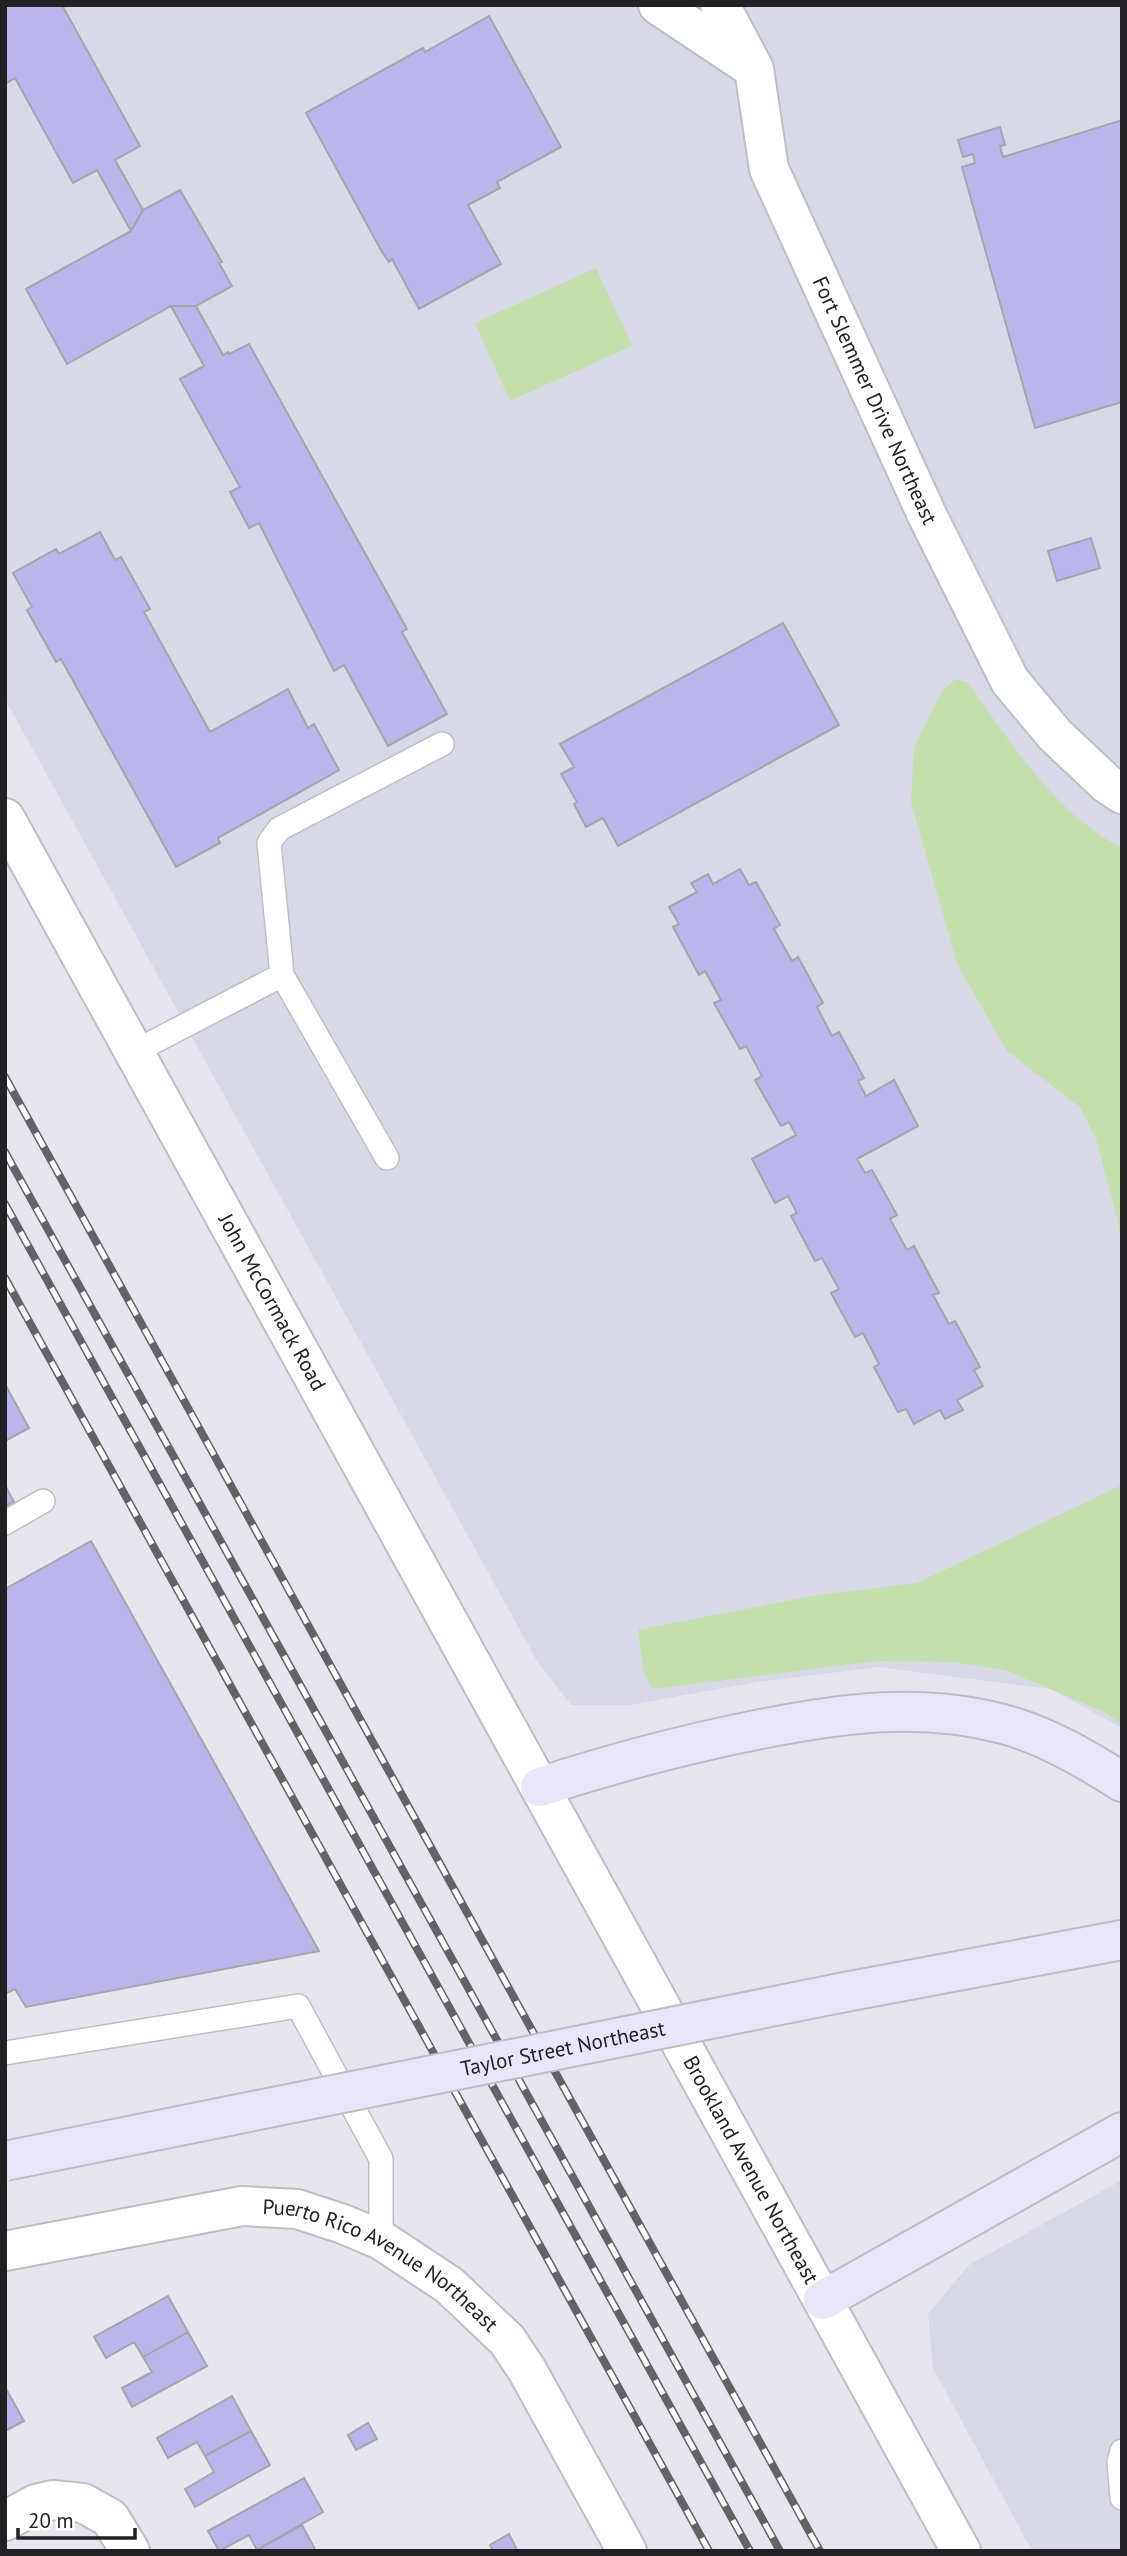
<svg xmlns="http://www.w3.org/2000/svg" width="1127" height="2556" viewBox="0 0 1127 2556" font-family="'PT Sans',sans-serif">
  <rect width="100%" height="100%" fill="#e7e6ee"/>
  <!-- built -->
  <path fill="#d9d8e7" d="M5 5H1122V1728L1050 1689 879 1667 757 1682 630 1705H571L537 1661 5 699Z
    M1122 2180V2551H1032L933 2368 928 2314 969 2265Z"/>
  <!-- green -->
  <path fill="#c2dfac" d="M596 268 632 346 510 401 475 323Z
    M956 679 967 682C1011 742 1054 813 1122 848V1252L1118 1222 1096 1139 1080 1107 1007 1051 957 964 911 802 914 747 942 691Z
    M1122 1485V1724L1100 1710 1005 1670 952 1662 877 1661 653 1689 644 1673 638 1630 812 1596 917 1583Z"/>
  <!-- building -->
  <path fill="#bcb5ec" stroke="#a5a5ac" stroke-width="2" d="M5 5H62L140 146 115 160 143 210 131 231 97 170 73 183 15 78 5 84Z
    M489 16 561 147 497 182 500 188 468 205 501 264 419 309 392 259 389 262 382 252 306 113 423 48 425 52Z
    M1122 120V402L1035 428 962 167 975 163 973 154 963 157 958 140 1000 127 1005 145 1000 146 1003 157Z
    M180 190 222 262 219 263 232 286 196 306H171L67 364 26 289 131 231 143 210Z
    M171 306H196L223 355 228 352 229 354 249 344 407 629 402 632 447 714 388 746 344 665 334 671 259 523 249 528 230 492 240 487 180 379 204 366Z
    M100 532 115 560 121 557 150 609 144 612 210 732 288 689 308 728 314 724 339 770 218 838 220 843 176 867 61 659 56 662 27 610 32 607 13 573 56 549 59 554Z
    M1091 538 1100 568 1057 581 1048 551Z
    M783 623 839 725 618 846 603 818 586 827 574 804 577 802 561 774 574 767 560 744Z
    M740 869 749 885 756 882 780 925 774 929 792 961 798 957 823 1003 817 1007 832 1036 839 1032 864 1078 858 1081 866 1096 894 1080 918 1126 857 1159 865 1173 872 1170 897 1215 890 1219 907 1250 914 1246 939 1293 933 1295 949 1324 955 1321 980 1367 974 1370 983 1386 957 1400 963 1410 945 1419 940 1410 914 1424 906 1409 898 1412 874 1367 879 1364 863 1333 855 1337 831 1293 839 1289 822 1258 815 1261 791 1216 797 1213 788 1196 775 1203 752 1159 796 1135 789 1122 781 1126 755 1080 762 1076 746 1046 740 1049 714 1003 721 1000 705 971 699 975 673 927 679 924 669 907 697 892 691 883 708 874 713 884Z
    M5 1384 29 1428 5 1441Z
    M5 1485 14 1502 5 1506Z
    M91 1541 319 1951 26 2007 15 1989 5 1994V1589Z
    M168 2296 188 2332 143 2357 134 2342 106 2358 94 2337Z
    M188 2332 207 2366 132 2407 122 2388 152 2372 143 2357Z
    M5 2387 24 2421 5 2431Z
    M232 2396 251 2431 205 2456 197 2442 168 2458 157 2438Z
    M368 2423 377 2439 356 2450 348 2435Z
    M251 2431 270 2465 195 2507 185 2489 214 2472 205 2456Z
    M304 2478 323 2512 257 2550 249 2535 219 2551 208 2531Z
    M302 2525 316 2551H258L257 2550Z
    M509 2534 517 2550 493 2551 490 2545Z"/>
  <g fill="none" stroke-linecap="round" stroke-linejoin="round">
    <defs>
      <path id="service" d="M134 1052 282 975
        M387 1158 282 975 269 843 279 829 442 744
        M5 1523 43 1501
        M5 2053 298 2006 381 2159V2240
        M1122 2451 1119 2462 1122 2498"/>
      <g id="minor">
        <path id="s1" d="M658 5 754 69 769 169 927 515 1010 681 1055 735 1107 784 1122 794"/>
        <path d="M720 5 752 65"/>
        <path id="s2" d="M5 818 961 2551"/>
        <path id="s3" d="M5 2251 242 2206 297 2209 343 2224 381 2240 449 2285 507 2340 527 2370 627 2551"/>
        <path d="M5 2521 36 2504 53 2500 83 2503 110 2518 130 2551"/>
      </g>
      <path id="secondary" d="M540 1787C613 1763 686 1744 761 1729 843 1713 920 1702 1003 1724 1045 1735 1086 1759 1122 1782
        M840 1993 1122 1940
        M823 2300 1122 2132"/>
    </defs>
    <!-- service casing -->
    <use href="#service" stroke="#bebec5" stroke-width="26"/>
    <!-- minor casing -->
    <use href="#minor" stroke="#bebec5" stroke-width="42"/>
    <!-- secondary casing -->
    <use href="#secondary" stroke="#bebec5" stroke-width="42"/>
    <!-- service -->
    <use href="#service" stroke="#fff" stroke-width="23"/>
    <!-- minor -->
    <use href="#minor" stroke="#fff" stroke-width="38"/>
    <!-- secondary -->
    <use href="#secondary" stroke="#e9e6fa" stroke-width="38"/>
    <defs>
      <path id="rail" d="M5 1077 820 2551
        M5 1152 780 2551
        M5 1204 750 2551
        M5 1278 709 2551"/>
    </defs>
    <!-- rail casing -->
    <use href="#rail" stroke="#636267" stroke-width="8"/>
    <!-- rail -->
    <use href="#rail" stroke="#fff" stroke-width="5" stroke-dasharray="16" stroke-linecap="butt"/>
    <defs>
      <g id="secondary-bridge">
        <path id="s4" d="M5 2161 840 1993"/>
      </g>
    </defs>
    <!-- secondary-bridge casing -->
    <use href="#secondary-bridge" stroke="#bebec5" stroke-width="42" stroke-linecap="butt"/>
    <!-- secondary-bridge -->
    <use href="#secondary-bridge" stroke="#e9e6fa" stroke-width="38"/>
  </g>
  <g text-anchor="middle" stroke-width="6" stroke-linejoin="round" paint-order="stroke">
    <!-- street labels -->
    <g font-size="21" fill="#212023" stroke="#fff">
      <text dy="7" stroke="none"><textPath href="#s1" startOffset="471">Fort Slemmer Drive Northeast</textPath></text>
      <text dy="7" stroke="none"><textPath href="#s2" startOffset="553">John McCormack Road</textPath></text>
      <text dy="7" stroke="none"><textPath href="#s4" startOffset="569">Taylor Street Northeast</textPath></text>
      <text dy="7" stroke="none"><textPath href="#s2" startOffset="1544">Brookland Avenue Northeast</textPath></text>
      <text dy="7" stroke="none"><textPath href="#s3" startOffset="396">Puerto Rico Avenue Northeast</textPath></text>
    </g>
  </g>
  <!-- border -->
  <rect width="1127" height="2556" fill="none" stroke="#212023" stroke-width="14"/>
  <!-- scale -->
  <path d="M18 2528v10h117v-10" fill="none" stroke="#212023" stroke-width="3.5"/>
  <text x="28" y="2528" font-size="21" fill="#212023" stroke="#ffffff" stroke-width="5" paint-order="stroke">20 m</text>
</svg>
